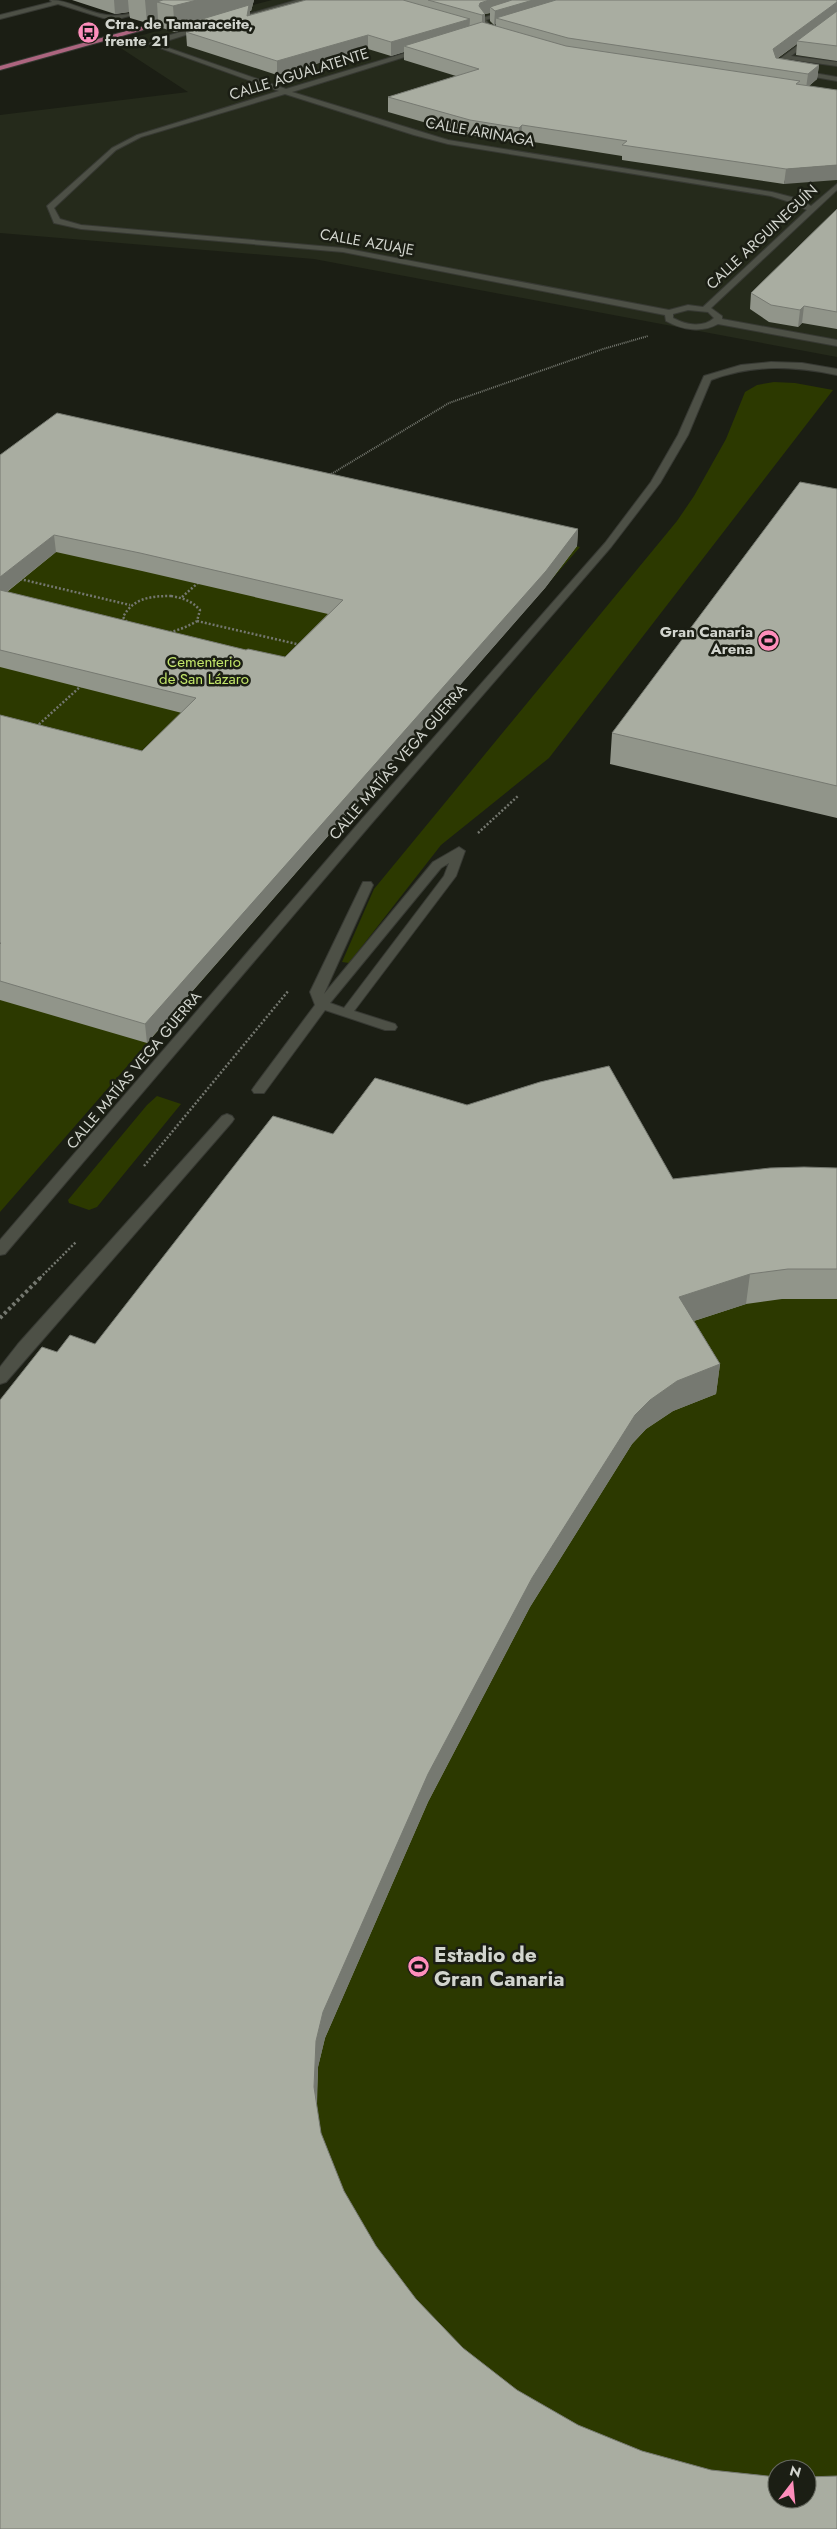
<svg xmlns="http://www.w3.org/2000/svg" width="837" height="2529" viewBox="0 0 837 2529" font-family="Jost,sans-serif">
  <rect width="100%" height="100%" fill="#1b1e14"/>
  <!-- built -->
  <path fill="#252a1b" d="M272 0H837V357L314 259 0 233V115L188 92 113 43Z"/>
  <!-- green -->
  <path fill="#2c3900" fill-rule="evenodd" d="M774 382 795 383 833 390 549 758 441 845 349 963 342 962 374 889 677 521 694 496 726 439 745 392 757 385Z
    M59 430 580 547 0 1212V473Z
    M157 1096 181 1104 97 1207 89 1210 69 1203 68 1200 147 1105Z
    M614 1182 837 1199V2529H0V1462ZM777 2469H807V2499H777Z"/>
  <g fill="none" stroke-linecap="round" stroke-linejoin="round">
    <defs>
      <path id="minor" d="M50 0C70 0 87 13 107 15 130 18 158 5 180 0H190L118 19 103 18 58 4 0 19V15L52 2Z
        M297 0H307L233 21 228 20Z
        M541 0H550L486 20 494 30H490L479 19Z
        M837 16V21L791 56 837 62V66L787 59 778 65 779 67 837 77V81L775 70 773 64Z
        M209 24 211 27 157 44 286 89 422 48 424 51 292 92 448 140 772 192 799 199 811 206 837 184V190L711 308 722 316V319L837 340V346L718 324C702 333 682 330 666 321L665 315 343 252 81 229 54 223 47 206 112 148 137 135 279 91 149 44 163 37ZM285 94 414 135 448 144 771 196 793 203 807 210 703 307 688 305 669 310 343 248 81 225 60 219 54 208 116 150 141 137ZM688 310 708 312 714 318C703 328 686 325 673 318V314Z
        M771 362 802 363 837 369V375C792 366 754 364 711 380L688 435 660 483 611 547 371 824 5 1254 0 1255V1240L363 818 605 543 651 482 678 435 704 376 741 365Z
        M459 847 465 851 456 876 354 1011 395 1024 397 1027 395 1030H385L325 1010 264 1093H254L252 1090 254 1087 315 1005 310 992 363 882H371L373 885 324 994 433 862ZM449 863 444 876 344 1008 330 1003 441 868Z
        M227 1114 232 1116 234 1119 232 1122 6 1382 0 1384V1367L18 1344 222 1116Z"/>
      <path id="major" d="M177 17 179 20 0 70V66Z"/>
    </defs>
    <!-- minor casing -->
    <use href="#minor" stroke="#373933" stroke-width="2"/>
    <!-- major casing -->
    <use href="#major" stroke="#373933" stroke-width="2"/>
    <!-- path-far2 -->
    <path stroke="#74776f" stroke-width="2" stroke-dasharray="1 1" stroke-linecap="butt" d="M328 476 449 403 603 349 648 336"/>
    <!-- path-far1 -->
    <path stroke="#74776f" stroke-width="2.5" stroke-dasharray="2 2" stroke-linecap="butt" d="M20 579 130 605
      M171 596C183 598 192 601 200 610L197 621C174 635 140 642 123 617 133 598 151 596 171 596Z
      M182 597 199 582
      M197 621 301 645
      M36 727 81 686
      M478 833 518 796
      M144 1166 289 990
      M40 1278 76 1242"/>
    <!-- path -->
    <path stroke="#74776f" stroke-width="4" stroke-dasharray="3 3" stroke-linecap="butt" d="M0 1318 41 1277"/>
    <!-- minor -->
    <use href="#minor" fill="#4d5046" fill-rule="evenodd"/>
    <!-- major -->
    <use href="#major" fill="#ac657f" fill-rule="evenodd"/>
  </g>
  <!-- wall -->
  <path fill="#91958a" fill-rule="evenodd" d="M72 0H254L251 11H250V15L306 0H837V61L796 55 797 44 778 58 819 65 817 79 809 86 784 184 622 160V156L521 140 519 143 469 135 388 112V97L456 76 404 60V52L391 56 368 49 277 75 187 46 186 32 189 31V28L175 32 159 27 158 20 147 23 130 18 129 12 115 14ZM490 13V21L494 25 496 24V26L485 23V14Z
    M837 209V329L802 323 798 327 769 322 750 309 751 293Z
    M0 455 578 529 577 546 545 588 147 1043 0 1000V715L142 751 182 713 0 667ZM56 552 142 571 328 614 285 657 246 650 7 592Z
    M837 489V818L610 764 612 733Z
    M333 1134 673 1179 837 1168V1299H782L746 1304 694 1321 720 1364 716 1394 673 1411 646 1429 632 1444 530 1607 428 1802 325 2038 318 2067 317 2104 0 2529 57 1352 95 1344Z"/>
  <!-- shaded-wall -->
  <path fill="#767971" d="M114 0H128L129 12 115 14Z
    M145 0H254L251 11H250V19L189 23V28L175 32 173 6 157 2 158 20 147 23Z
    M489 0H577L496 18V24L494 25 495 11 490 7V13L485 14V28L482 29V15L479 6 480 3Z
    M837 2V14L797 41V44L772 62 773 49Z
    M470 19 469 33 404 46V52L391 56V42Z
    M368 35V49L277 75V61Z
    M819 65 817 79 806 88 808 74Z
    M522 125 521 140 519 143V128Z
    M837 165V180L784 184 786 169Z
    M804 306 802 323 798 327 800 310Z
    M578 529 577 546 545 588 147 1043 145 1024Z
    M54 535 56 552 0 597V577Z
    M750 1274 746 1304 675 1327 679 1297Z
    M720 1364 716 1394 673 1411 646 1429 632 1444 530 1607 428 1802 325 2038 318 2067 316 2112 314 2087 316 2041 323 2012 428 1774 532 1578 635 1415 650 1400 677 1381Z"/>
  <!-- building -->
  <path fill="#a9ada1" stroke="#767971" d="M163 0H197L173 6 157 2Z
    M306 0H403L470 19 391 42 368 35 277 61 186 32 204 27 189 23 249 5 247 16Z
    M428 0H489L480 3 479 6 485 14 482 15Z
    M512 0H533L495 11 490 7Z
    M556 0H837V2L773 49 776 58 819 65 808 74 568 38 496 18Z
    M837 11V46L797 41Z
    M482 22 566 46 800 81 796 84 837 90V165L786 169 622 145 627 141 522 125 519 128 470 120 388 97 479 69 404 46Z
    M837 209V312L804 306 800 310 771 305 751 293Z
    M57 413 578 529 546 571 145 1024 0 981V944L1 943H0V715L142 751 196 698 0 650V590L246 650 248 649 285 657 343 600 140 553 54 535 0 577V455Z
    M800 482 837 489V786L612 733Z
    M609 1066 673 1179 770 1168 804 1167 837 1168V1269H788L750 1274 679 1297 720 1364 677 1381 650 1400 635 1415 532 1578 428 1774 323 2012 316 2041 314 2087 321 2133 344 2191 376 2246 416 2299 463 2348 517 2390 578 2425 642 2451 711 2470 777 2477V2499H807V2477L837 2476V2529H0V1400L42 1347 57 1352 70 1335 95 1344 273 1116 333 1134 375 1078 467 1105 540 1082Z"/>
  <!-- icons -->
  <defs>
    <symbol id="bus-disc" viewBox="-11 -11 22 22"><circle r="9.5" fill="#fe8ebb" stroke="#1b1e14"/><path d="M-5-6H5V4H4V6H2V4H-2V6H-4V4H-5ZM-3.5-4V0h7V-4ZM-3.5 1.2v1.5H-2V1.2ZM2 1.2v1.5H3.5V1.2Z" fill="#111"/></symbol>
    <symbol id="stadium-disc" viewBox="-11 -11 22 22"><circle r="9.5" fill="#fe8ebb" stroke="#1b1e14"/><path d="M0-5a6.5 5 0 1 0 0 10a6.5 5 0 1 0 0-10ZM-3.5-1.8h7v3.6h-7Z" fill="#111"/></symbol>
  </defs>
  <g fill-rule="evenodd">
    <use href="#bus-disc" x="76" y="20" width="25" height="25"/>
    <use href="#stadium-disc" x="756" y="628" width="25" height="25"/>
    <use href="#stadium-disc" x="406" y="1954" width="25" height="25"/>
  </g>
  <g text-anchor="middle" stroke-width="5" stroke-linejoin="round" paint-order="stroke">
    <!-- far-poi labels -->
    <g font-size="15" font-weight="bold" fill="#d2d5ce" stroke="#1b1e14" text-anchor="start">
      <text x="105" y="29">Ctra. de Tamaraceite,<tspan x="105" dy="17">frente 21</tspan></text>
      <text x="753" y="637" text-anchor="end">Gran Canaria<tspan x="753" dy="17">Arena</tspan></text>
    </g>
    <!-- far-street labels -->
    <g font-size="15" fill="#d2d5ce" stroke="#1b1e14">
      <text transform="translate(299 74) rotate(-17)" y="5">CALLE AGUALATENTE</text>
      <text transform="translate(480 132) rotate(10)" y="5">CALLE ARINAGA</text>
      <text transform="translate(762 237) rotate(-43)" y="5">CALLE ARGUINEGUÍN</text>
      <text transform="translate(367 242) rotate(10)" y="5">CALLE AZUAJE</text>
      <text transform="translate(398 762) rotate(-49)" y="5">CALLE MATÍAS VEGA GUERRA</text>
      <text transform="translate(134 1070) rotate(-50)" y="5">CALLE MATÍAS VEGA GUERRA</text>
    </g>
    <!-- far-park labels -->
    <g font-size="15" fill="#c2e569" stroke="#1b1e14">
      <text x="204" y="667">Cementerio<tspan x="204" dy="17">de San Lázaro</tspan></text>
    </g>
    <!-- near-poi labels -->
    <g font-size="21" font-weight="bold" fill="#d2d5ce" stroke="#1b1e14" text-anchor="start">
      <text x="434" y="1962">Estadio de<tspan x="434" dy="24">Gran Canaria</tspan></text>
    </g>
  </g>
  <!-- north arrow -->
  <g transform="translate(792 2484) rotate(16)"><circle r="24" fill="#1b1e14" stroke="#64675e"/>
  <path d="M0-4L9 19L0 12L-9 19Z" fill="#fe8ebb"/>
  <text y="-8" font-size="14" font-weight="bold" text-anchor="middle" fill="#d2d5ce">N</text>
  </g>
</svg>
